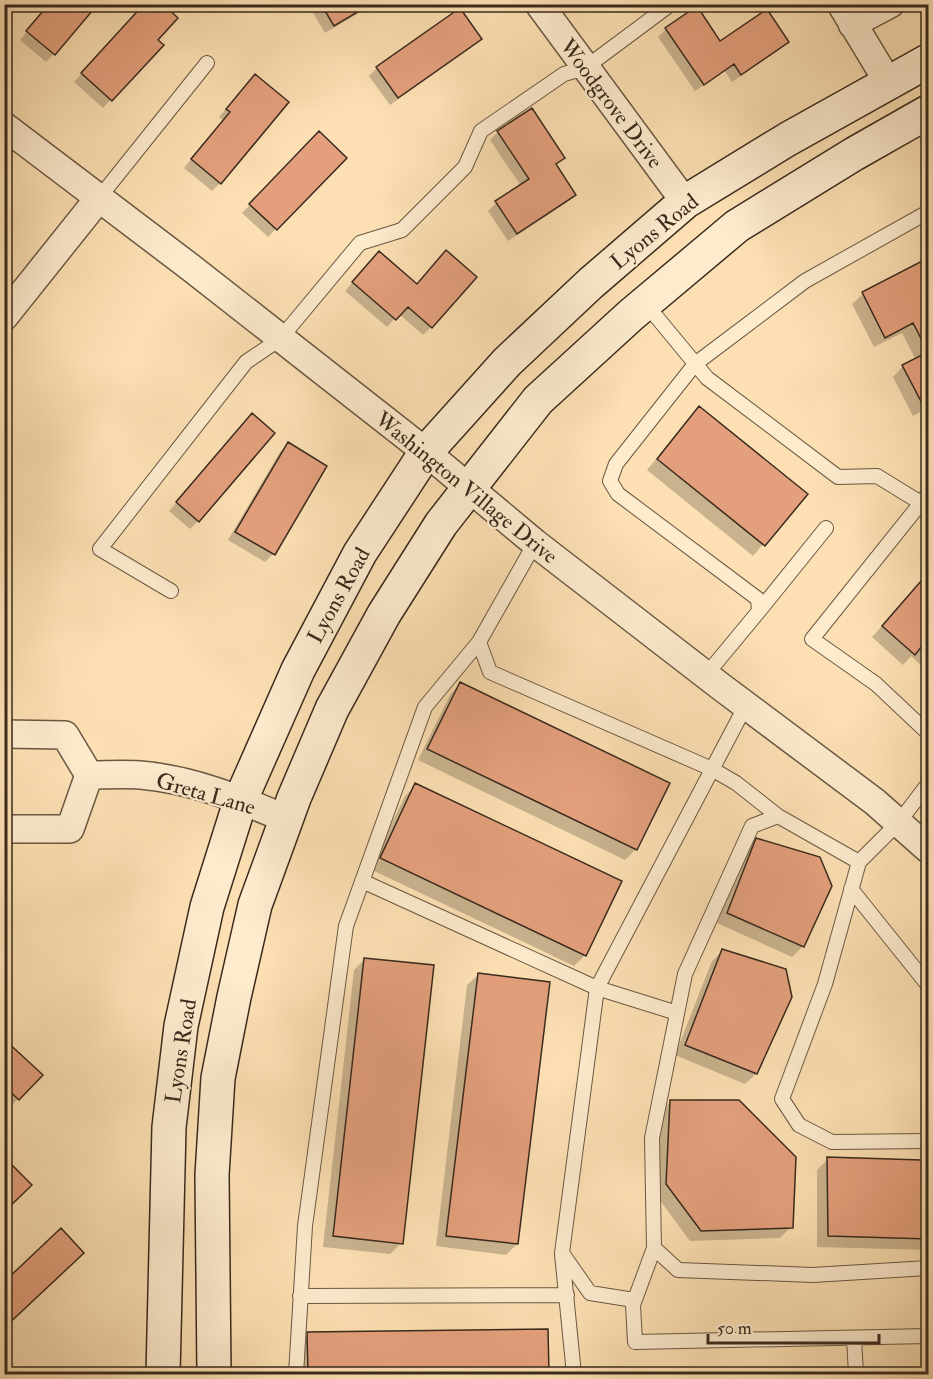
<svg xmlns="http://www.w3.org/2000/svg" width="933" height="1379" viewBox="0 0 933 1379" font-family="'IM FELL Double Pica',serif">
  <rect width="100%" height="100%" fill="#fce0b3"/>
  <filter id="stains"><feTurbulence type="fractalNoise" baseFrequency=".00333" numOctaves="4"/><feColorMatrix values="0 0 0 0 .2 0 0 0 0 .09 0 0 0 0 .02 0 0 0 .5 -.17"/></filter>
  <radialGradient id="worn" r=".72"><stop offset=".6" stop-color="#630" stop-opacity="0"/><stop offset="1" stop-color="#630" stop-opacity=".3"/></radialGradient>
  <!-- shadow -->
  <path fill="#0003" d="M49 4 54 54 46 62 20 40Z
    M145 4 156 40 162 45 103 108 74 82Z
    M308 4H374L325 33Z
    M666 29 720 43 787 42 779 50 732 82 725 71 695 91 658 37Z
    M480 39 472 47 390 105 369 76 377 68Z
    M247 84 220 183 212 191 184 168 223 120 219 117Z
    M498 132 563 158 555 166 574 195 566 203 508 241 488 211 496 203 521 186 490 140Z
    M319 133 345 158 268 237 242 213Z
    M928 260V408L913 416 893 377 903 366 916 360 902 333 874 347 852 304 863 294Z
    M371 261 431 327 423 335 399 314 387 327 345 291Z
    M689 419 805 494 753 556 647 470Z
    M245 423 198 521 190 529 169 511Z
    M288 444 325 466 273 554 265 562 228 540 280 452Z
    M928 574V682L921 676 926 670 911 656 903 665 872 637Z
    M460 684 668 784 636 849 625 860 418 760 450 695Z
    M416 785 585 955 574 966 370 869 405 796Z
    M756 839 803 946 792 957 717 923 745 850Z
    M723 951 756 1074 745 1084 675 1055 712 961Z
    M365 959 401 1243 390 1254 323 1247 354 970Z
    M478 975 517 1244 506 1255 436 1246 467 985Z
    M4 1041 18 1099 4 1113Z
    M671 1101 791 1227 780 1238 690 1241 656 1195 660 1112Z
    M828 1159 921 1161 928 1170V1250L817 1247V1170Z
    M547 1330V1374H297V1344L308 1333Z"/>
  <!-- building -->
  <path fill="#e4a07d" stroke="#392a1d" stroke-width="1.5" d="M49 4H98L55 55 26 31Z
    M144 4H163L178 18 158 40 164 45 112 101 81 73Z
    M321 4H371L334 26Z
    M697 6 720 41 767 9 789 42 741 75 734 64 704 85 665 28Z
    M460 8 482 39 398 98 376 67Z
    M255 74 289 102 221 184 191 159 230 112 226 109Z
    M532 108 565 158 556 164 576 195 517 234 495 201 529 179 497 131Z
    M319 131 347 158 277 230 249 204Z
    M446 250 477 277 432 328 408 307 396 320 352 282 379 251 417 284Z
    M928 258V405L924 407 902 365 928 352 913 323 885 338 862 292Z
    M699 406 808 494 765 546 657 459Z
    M252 413 275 433 199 522 176 502Z
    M288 442 327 466 275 555 235 532Z
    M928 573V652L922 646 915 655 882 626Z
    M460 682 670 783 637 850 427 749Z
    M415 783 622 881 586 956 380 858Z
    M756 838 820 857 832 886 804 947 727 913Z
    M722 949 786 969 792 997 757 1074 685 1045Z
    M364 958 434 965 403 1244 333 1236Z
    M478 973 550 982 518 1244 446 1236Z
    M4 1039 43 1075 19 1100 4 1086Z
    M670 1100H739L796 1157 793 1228 701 1231 666 1184Z
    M827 1157 922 1160 928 1167V1239L828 1236Z
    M5 1158 32 1185 4 1212V1158Z
    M61 1228 84 1253 4 1328V1282Z
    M548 1329 549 1374H308L307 1332Z"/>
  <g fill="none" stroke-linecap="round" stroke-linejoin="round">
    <defs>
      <path id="lane" d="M99 198 207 63
        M645 303 707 378 838 477 877 476 921 503
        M928 494 812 639 876 684 928 733
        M535 543 479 642 490 672 712 769 736 783 778 816
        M171 591 100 549 246 362 280 339 360 243 402 230 465 167 481 131 564 74 585 68 671 4
        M759 611 826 528
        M706 675 759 611 758 599 618 494 610 481 616 464 695 364 805 281 928 212
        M928 784 899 822 859 862 778 816 752 826 685 974 652 1138 654 1248 678 1270 813 1275 928 1268
        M859 862 825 984 782 1099 799 1125 832 1142 928 1141
        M362 881 597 988 677 1013
        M851 889 928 985
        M654 1248 633 1305 635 1342 928 1336
        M562 1254 574 1374
        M300 1296 567 1295
        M634 1300 590 1293 562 1253 597 988 746 705
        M854 1338 856 1374
        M296 1374 305 1226 346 926 425 707 479 642"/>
      <path id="street" d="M539 4 685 202
        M841 4 888 82
        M852 24 890 4
        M4 126 190 267 426 452 535 543 720 686 875 802 928 849
        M4 317 99 198
        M4 734 65 735 89 775 70 829H4
        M89 775C106 775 123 774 140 775 191 779 240 799 286 819"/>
      <path id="secondary" d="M163 1374 169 1127 181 1026 207 907 241 799 298 670 360 553 426 452 507 362 591 283 685 202 788 139 928 61
        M214 1374 212 1175 218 1078 234 997 255 905 294 798 332 709 384 614 441 524 538 400 631 315 737 226 854 154 928 112"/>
    </defs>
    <!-- lane casing -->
    <use href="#lane" stroke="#6a5842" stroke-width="16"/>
    <!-- street casing -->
    <use href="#street" stroke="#6a5842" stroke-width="30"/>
    <!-- secondary casing -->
    <use href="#secondary" stroke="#392a1d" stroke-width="36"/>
    <!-- lane -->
    <use href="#lane" stroke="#fdebce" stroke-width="14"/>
    <!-- street -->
    <use href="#street" stroke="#fdebce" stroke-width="27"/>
    <!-- secondary -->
    <use href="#secondary" stroke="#fdebce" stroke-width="33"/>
  </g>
  <g text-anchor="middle" stroke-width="4.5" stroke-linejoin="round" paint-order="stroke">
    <!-- street labels -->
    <g font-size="22" fill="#392a1d" stroke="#fdebce">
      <text transform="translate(612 103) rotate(53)" y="8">Woodgrove Drive</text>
      <text transform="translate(654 231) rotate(-39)" y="8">Lyons Road</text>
      <text transform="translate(467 487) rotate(39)" y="8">Washington Village Drive</text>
      <text transform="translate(338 595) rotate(-61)" y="8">Lyons Road</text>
      <text transform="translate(206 793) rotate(16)" y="8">Greta Lane</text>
      <text transform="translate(180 1051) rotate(-81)" y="8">Lyons Road</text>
    </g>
  </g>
  <!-- margin -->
  <rect width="933" height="1379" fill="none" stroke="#fce0b3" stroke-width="24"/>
  <rect x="6" y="6" width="921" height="1367" fill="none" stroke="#392a1d" stroke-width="3"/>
  <rect x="12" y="12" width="909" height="1355" fill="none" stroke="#392a1d" stroke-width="1.5"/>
  <!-- scale -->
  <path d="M708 1334v9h171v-9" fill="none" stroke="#392a1d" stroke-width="3"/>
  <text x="717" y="1334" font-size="18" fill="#392a1d" stroke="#fdebce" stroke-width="4.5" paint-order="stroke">50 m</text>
  <rect width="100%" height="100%" filter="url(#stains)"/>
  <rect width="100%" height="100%" fill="url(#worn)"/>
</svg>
